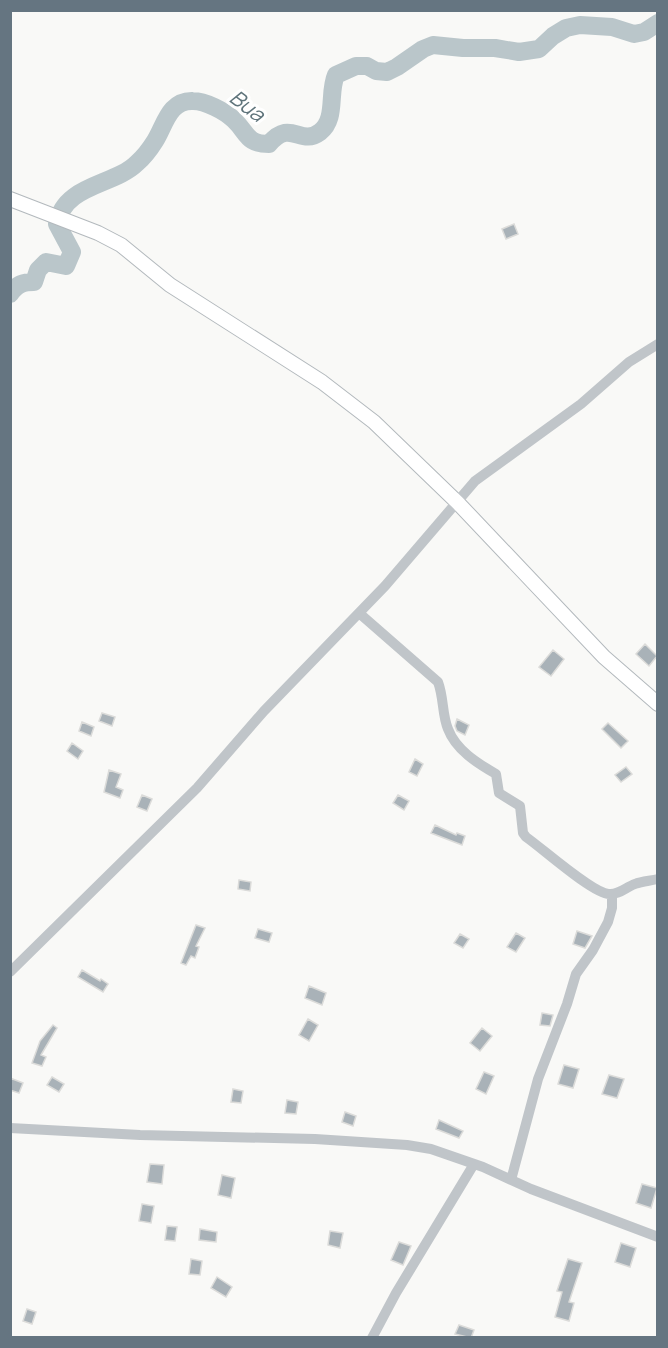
<svg xmlns="http://www.w3.org/2000/svg" width="668" height="1348" viewBox="0 0 668 1348" font-family="Manrope,sans-serif">
  <rect width="100%" height="100%" fill="#f9f9f7"/>
  <g fill="none" stroke-linecap="round" stroke-linejoin="round">
    <!-- river -->
    <path stroke="#bac6ca" stroke-width="18" d="M10 294C17 284 23 282 34 282L38 270 46 262 66 266 72 252 57 224C64 184 114 186 137 163 144 157 150 149 155 141 165 125 169 100 193 101 205 101 225 111 234 120 248 133 246 144 269 144 291 118 300 147 320 132 337 119 328 93 336 75L356 66H367L376 71 387 72 397 67 423 49 433 45 463 48H495L519 52 539 49 553 36 566 28 580 25 612 27 634 34 644 32 658 23"/>
  </g>
  <!-- building -->
  <path fill="#a9b2b8" stroke="#dbdbd9" stroke-width="1.5" d="M514 224 518 234 506 239 502 229Z
    M645 644 657 656 649 666 636 654Z
    M553 650 564 659 551 676 539 667Z
    M102 713 115 717 112 726 99 721Z
    M457 719 469 725 465 735 457 731 455 726Z
    M82 722 94 727 91 736 79 731Z
    M608 723 628 741 621 748 602 729Z
    M72 743 83 751 78 759 67 751Z
    M415 759 423 764 417 776 409 772Z
    M626 767 632 774 621 782 615 775Z
    M109 770 121 774 116 787 123 790 120 798 104 792Z
    M142 795 152 799 147 811 137 807Z
    M398 795 409 801 404 810 393 803Z
    M435 825 456 835 457 833 465 836 462 845 431 833Z
    M239 880 251 882 250 891 238 889Z
    M196 925 205 928 196 946 199 947 195 958 191 956 186 965 181 963Z
    M258 929 272 933 269 942 255 938Z
    M577 931 592 936 585 948 573 944Z
    M516 933 525 938 516 952 507 947Z
    M460 934 469 939 463 948 454 943Z
    M82 970 100 981 101 979 108 984 103 992 78 977Z
    M309 986 326 993 322 1005 305 998Z
    M542 1013 553 1015 550 1026 540 1025Z
    M308 1019 318 1025 309 1041 299 1035Z
    M53 1025 57 1028 41 1055 46 1057 42 1066 32 1063 40 1041Z
    M482 1028 492 1036 480 1051 470 1043Z
    M564 1065 579 1069 573 1088 558 1084Z
    M484 1072 494 1076 486 1094 476 1089Z
    M609 1075 624 1079 617 1098 602 1094Z
    M52 1077 64 1084 59 1092 47 1085Z
    M10 1078 23 1083 19 1093 10 1090Z
    M233 1089 243 1091 241 1103 231 1102Z
    M287 1100 298 1102 296 1114 285 1113Z
    M345 1112 356 1116 353 1126 342 1122Z
    M439 1120 463 1131 459 1138 436 1129Z
    M150 1164 164 1165 162 1184 147 1182Z
    M222 1175 235 1178 231 1198 218 1195Z
    M642 1184 657 1188 651 1208 636 1203Z
    M142 1204 154 1206 151 1223 139 1221Z
    M167 1226 177 1227 175 1241 165 1240Z
    M200 1229 217 1232 216 1242 199 1240Z
    M330 1231 343 1233 340 1248 328 1245Z
    M399 1242 411 1246 403 1265 391 1260Z
    M621 1243 636 1248 630 1267 615 1262Z
    M191 1259 202 1261 200 1275 189 1274Z
    M568 1259 582 1263 569 1302 574 1303 569 1321 555 1317 562 1292 557 1291Z
    M217 1277 232 1287 226 1297 211 1288Z
    M27 1309 36 1312 32 1324 23 1321Z
    M459 1325 474 1330 471 1338 455 1334Z"/>
  <g fill="none" stroke-linecap="round" stroke-linejoin="round">
    <defs>
      <path id="secondary" d="M10 199 98 233 121 245 170 285 322 382 374 422 458 503 604 657 658 704"/>
    </defs>
    <!-- secondary casing -->
    <use href="#secondary" stroke="#b3b9bd" stroke-width="16"/>
    <!-- street -->
    <path stroke="#c0c5c9" stroke-width="10" d="M359 613 438 682C444 698 442 715 448 729 456 750 477 763 496 774L499 793 520 806 523 833 526 837C542 848 593 894 609 894 619 895 626 887 635 884 642 881 650 881 658 879
      M10 972 197 788 264 711 385 586 475 481 581 404 629 362 658 344
      M10 1128 140 1135 315 1139 407 1145 431 1149 483 1167 531 1189 658 1237
      M511 1180 538 1079 567 1004 576 974 593 950 608 922 612 908V894
      M372 1338 396 1293 474 1164"/>
    <!-- secondary -->
    <use href="#secondary" stroke="#fff" stroke-width="14"/>
  </g>
  <g text-anchor="middle" stroke-width="6" stroke-linejoin="round" paint-order="stroke">
    <!-- water labels -->
    <g font-size="21" font-style="italic" fill="#5f747b" stroke="#fff">
      <text transform="translate(247 106) rotate(37)" y="7">Bua</text>
    </g>
  </g>
  <!-- border -->
  <rect width="668" height="1348" fill="none" stroke="#657581" stroke-width="24"/>
</svg>
